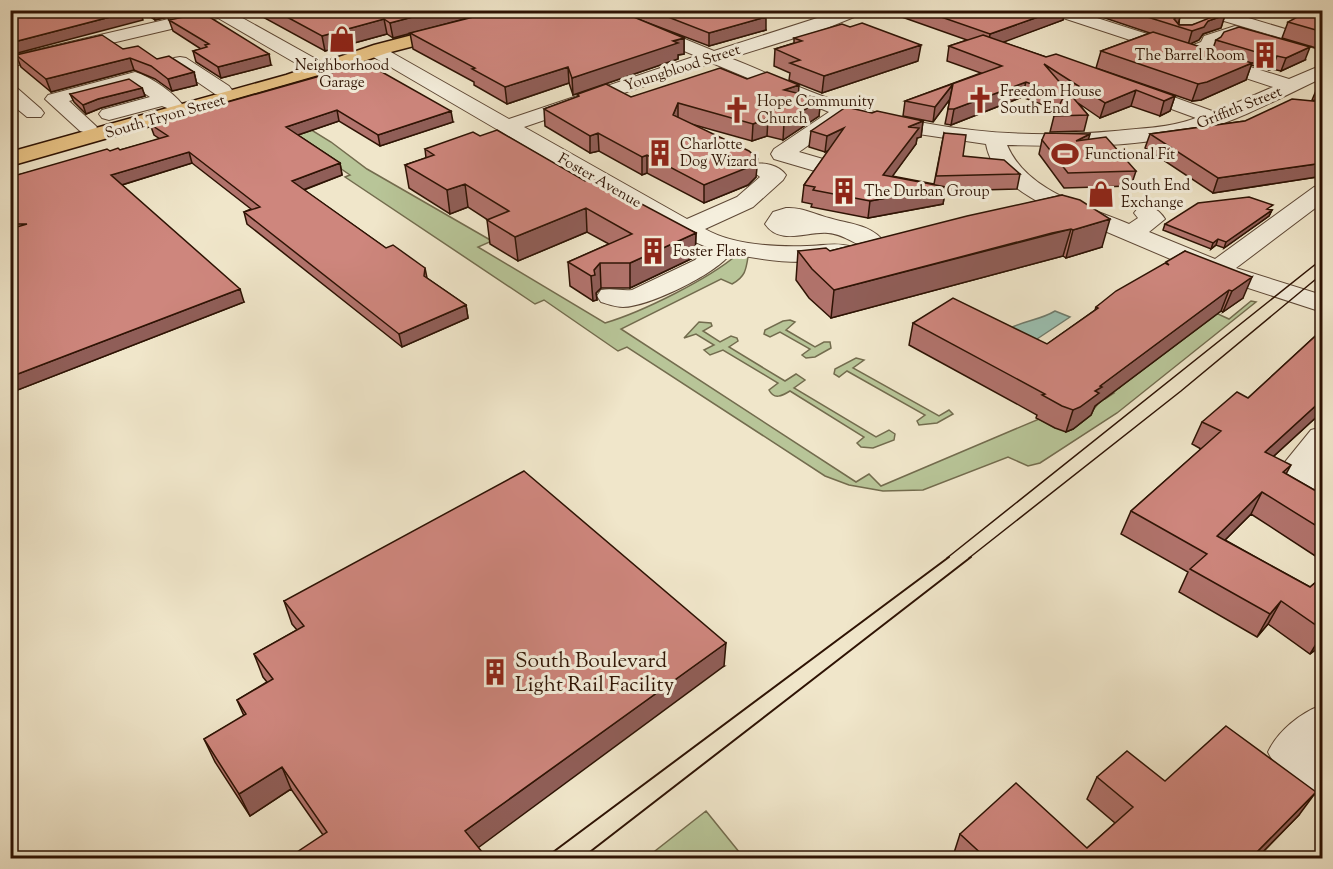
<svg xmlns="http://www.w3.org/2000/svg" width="1333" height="869" viewBox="0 0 1333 869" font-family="'Sorts Mill Goudy',serif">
  <rect width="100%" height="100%" fill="#f0e6ca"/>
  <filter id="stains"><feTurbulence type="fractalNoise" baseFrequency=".00333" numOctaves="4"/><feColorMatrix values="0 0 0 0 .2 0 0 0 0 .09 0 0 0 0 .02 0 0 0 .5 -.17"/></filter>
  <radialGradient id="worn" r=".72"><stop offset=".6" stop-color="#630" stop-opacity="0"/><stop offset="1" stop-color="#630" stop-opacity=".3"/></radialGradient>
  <!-- green -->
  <path fill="#b8c598" stroke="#736c4e" stroke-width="1.5" d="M271 105 331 142 367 169 492 241 478 247 605 323C642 312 709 279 738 254L748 257C746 270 745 277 732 284L721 279 621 329 856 482 869 474 881 486 1039 419 1055 428 1073 429C1086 419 1094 410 1103 397L1105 399 1114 393 1111 391 1117 387 1119 388 1136 372 1138 373 1216 313 1229 319 1251 301 1256 302 1117 413 1040 463 1028 466 1008 457 923 490 883 491 849 485 825 476 627 347 618 351 544 300 535 304 345 177 350 175 255 110Z
    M790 320 795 322 786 330 815 347 824 342H830L831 348 815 357 806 358 802 355 810 349 780 332 770 337 764 334 765 330 783 321Z
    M699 322 711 323 712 326 703 331 720 342 731 336 737 338 738 341 729 347 785 381 796 374 805 380 794 388 876 437 889 430 895 434 894 440 873 448 861 447 857 443 864 437 790 391C782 396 774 400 769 390L778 383 723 350 710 355 704 350 714 345 696 334 684 338Z
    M856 358 864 360 853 368 939 416 949 410 953 414 937 423 919 425 917 421 925 415 847 371 839 377 834 374 835 369Z
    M706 811 744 858H645H646Z"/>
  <!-- water -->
  <path fill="#9bc0b1" stroke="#6f7b6c" stroke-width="1.5" d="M1055 311 1070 317 1028 345 1003 332C1019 321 1039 321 1055 311Z"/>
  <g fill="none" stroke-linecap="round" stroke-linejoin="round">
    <defs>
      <path id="minor" d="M207 10H228L325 64 327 68 325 72H311L218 18 10 67V56Z
        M591 10H614L714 51 842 10H866L864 13 827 28 730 58C766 72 802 90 840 102 927 130 1023 140 1115 131 1142 128 1170 128 1196 118L1125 92 1122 88 1125 84 1132 82 1215 112 1273 87 1048 13 1046 10H1072L1188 47 1201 42 1204 36 1235 26 1269 35 1272 39 1269 43 1263 44 1236 37 1218 43 1215 49 1205 53 1289 79 1322 65V78C1282 97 1242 119 1200 131 1138 149 1071 146 1007 145 1027 192 1086 206 1129 224L1138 218 1134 213 1138 208C1150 205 1158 208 1165 219L1149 232 1215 259 1314 187 1322 185V203L1236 268 1322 295V312L1208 275 1046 206C1021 193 991 174 986 144L898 131 848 117 799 152 823 159 826 164 823 169 815 171 774 159 771 154 774 149 829 112 712 63 524 127 687 219 737 197 760 177 750 169 753 164C764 162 779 165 786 175L783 180 753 207 705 229C733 245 775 247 807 246 821 246 835 242 849 246L852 251 849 256C811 266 769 262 731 253 716 274 650 306 623 307 616 307 608 304 601 302L597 296 601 290C612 288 621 291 632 290L695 260 709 248 676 234 370 55 367 51 370 47H382L509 119 696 56 593 13Z
        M1195 10H1222L1322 40V50L1197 13Z
        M180 57 186 58 229 86 232 90 229 94H215L174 66 171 62 174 58Z
        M135 72C149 76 173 92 182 104L179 108 172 110 162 106 109 120 102 118 99 114 102 110 150 97 132 85 69 101 97 127 94 131 87 133 80 131 45 99 48 95Z
        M10 86 17 88 41 109 44 113 41 117H27L10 103Z
        M786 208C802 207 814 214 829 218 848 224 872 224 885 243L882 248C862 253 848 234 828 233 807 231 780 246 765 224L773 212Z
        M1322 427V457L1317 464 1322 478V507C1302 501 1286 484 1285 462L1311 430Z
        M1322 705V749L1320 751 1322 753V798C1300 789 1278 773 1268 752 1278 731 1300 713 1322 705Z"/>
      <path id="major" d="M509 10H539L537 14 387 53 300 83 10 166V152L286 75 374 45Z"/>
    </defs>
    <!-- minor casing -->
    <use href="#minor" stroke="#5e4836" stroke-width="2"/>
    <!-- major casing -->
    <use href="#major" stroke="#2e1304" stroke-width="3"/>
    <!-- minor -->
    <use href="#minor" fill="#f5efdd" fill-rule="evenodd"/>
    <!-- major -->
    <use href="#major" fill="#e8c385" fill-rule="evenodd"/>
    <!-- tram-far1 -->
    <path stroke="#2e1304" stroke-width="1.5" d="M947 558 1322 259
      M969 558 1181 391 1322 274"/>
    <!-- tram -->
    <path stroke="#2e1304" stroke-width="2" d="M545 858 949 557
      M582 858 971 557"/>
  </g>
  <!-- wall -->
  <path fill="#b1736c" stroke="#2e1304" stroke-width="1.5" d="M140 10H187L188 12 155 20Z
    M250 10H498L393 38 387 34 325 51Z
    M501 10H767L757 13 766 30 709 46 622 13 684 38V54L678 55V59L573 95 569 83 507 104 474 85V82L413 49 410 33Z
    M882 10H1065L1063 20 1002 42 1046 57 1175 96 1170 111 1160 116 1131 106 1100 118 1078 103 1088 115 1084 131 1050 132 1054 116 1057 110 1022 97 951 125 945 124 950 99 933 122 903 116 905 101 981 73 947 61 949 46 967 40Z
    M1081 10H1180L1179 25H1192L1225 15 1221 28 1203 34 1199 40 1190 44 1212 51 1216 40 1305 60 1281 71 1272 69 1269 70 1251 65 1246 80 1201 100 1192 101 1096 68 1101 51 1150 33Z
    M1323 10V50L1282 38 1288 22Z
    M169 20 271 65 221 78 196 62 193 51 201 49 173 31Z
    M794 38 918 61 822 93 789 80 790 73 774 66 775 49 794 43Z
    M123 49 157 59 194 72 197 85 172 91 155 79 134 70 51 92 21 67 16 55Z
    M328 73 453 122 380 146 339 121 298 135 340 163 342 175 304 190 386 248 425 268 427 278 466 305 468 318 402 347 247 224 244 212 251 209 192 163 122 185 244 302 10 393V177L110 151 120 150 160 139 154 135 150 124Z
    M747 79 799 93 819 116 783 140 767 136 752 141 691 124 756 177 748 185 704 203 647 173 642 175 599 151 590 153 545 126 544 109 578 97V94L631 97Z
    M1323 82V101L1312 100 1318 86Z
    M142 88 145 96 101 108 86 114 74 102 70 94Z
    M1323 102V176L1213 193 1145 148 1150 134 1245 121Z
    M872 113 923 121 921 137 917 138 916 144 892 176 934 184 944 133 963 156 1020 174 1017 189 945 191 943 204 868 218 811 207 812 204 802 202 804 185 829 150 825 152 809 147 811 131Z
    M480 136 585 181 696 233 695 257 630 288H601L596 293 597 300 593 301 570 286 568 262 609 244 587 232 518 261 490 244 487 220H488L468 207 450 214 409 188 405 165 426 158 425 149Z
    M1042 140H1089L1136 171 1131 186 1064 188 1039 154Z
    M1062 195 1102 247 1066 258 1063 256 1044 261 831 318 809 298 796 280 798 251H830Z
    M1271 210H1272L1269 216 1224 248 1216 245 1211 249 1163 230 1165 224Z
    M1185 251 1243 298 1223 312 1221 311 1095 406 1091 415 1073 429 1066 432 1055 428 1036 418 1037 415 909 345 913 323 1047 344 1095 310 1096 307Z
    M1323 329V411L1274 456 1286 474 1323 495V561L1251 514 1225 540 1310 587 1323 576V644L1310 654 1268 624 1257 637 1179 592 1188 572 1121 534 1131 511 1201 449 1192 444 1202 422 1248 398Z
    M284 601 724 666 323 835 291 789 250 816 215 762 204 739 244 716 237 700 267 682 263 677 254 654 297 630 292 624Z
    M1097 777 1165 781 1299 815 1257 858H956L953 856 960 834 1087 848 1115 823 1087 799Z"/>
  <!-- shaded-wall -->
  <path fill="#905e58" stroke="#2e1304" stroke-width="1.5" d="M137 10H140L143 20 10 55V43Z
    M157 10H187L188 12 155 20 152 12Z
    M439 10H498L393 38 390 23Z
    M738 10H767L738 19Z
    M1058 10H1065L1063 20 988 48 990 34Z
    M1182 11 1178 24 1174 19Z
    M1225 15 1221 28 1203 34 1199 40 1188 45 1192 31 1208 21Z
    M766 17V30L709 46V33Z
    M384 19 387 34 325 51 322 36Z
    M684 38V54L678 55V59L573 95 572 78 673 41Z
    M921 45 918 61 822 93 824 76Z
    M1310 47 1305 60 1281 71 1286 58Z
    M269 54 271 65 221 78 218 67Z
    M1277 56 1272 69 1269 70 1273 57Z
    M130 58 134 70 51 92 46 79Z
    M1252 63 1246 80 1201 100 1192 101 1198 84Z
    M568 67 569 83 507 104 505 87Z
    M194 72 197 85 172 91 168 79Z
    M1026 82 1022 97 951 125 954 109Z
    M953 84 950 99 933 122 935 107Z
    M799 85 798 101 784 90Z
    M142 88 145 96 101 108 86 114 83 105 98 99Z
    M1136 90 1131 106 1100 118 1105 103Z
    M1175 96 1170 111 1160 116 1164 101Z
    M821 99 819 116 783 140 784 123Z
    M678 103V120L673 115Z
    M337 110 339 121 289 138 286 127Z
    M451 111 453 122 380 146 378 135Z
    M768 118 767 136 752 141 753 124Z
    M923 121 921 137 917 138 916 144 881 192 883 175 908 127Z
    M844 128 842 145 825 152 827 136Z
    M598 133 599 151 590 153V136Z
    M1090 134 1086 148 1076 141Z
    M189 152 192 163 115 187 111 175Z
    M647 155V173L642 175V157Z
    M758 159 756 177 748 185 704 203V185Z
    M340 163 342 175 295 193 292 181Z
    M1323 163V176L1213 193 1218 178Z
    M465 184 468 207 450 214 447 190Z
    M946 187 943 204 868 218 870 201Z
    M586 208 587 232 518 261 515 237Z
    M1272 210 1269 216 1224 248 1226 242Z
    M1110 219 1102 247 1066 258 1073 230Z
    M1071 229 1063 256 831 318 834 290Z
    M696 233 695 257 630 288V263Z
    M1218 239 1216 245 1211 249 1213 243Z
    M600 263 601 288 596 293 597 300 593 301 591 276 594 270Z
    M1252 277 1243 298 1223 312 1232 291Z
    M240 289 244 302 10 393V377Z
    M1229 290 1221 311 1095 406 1091 415 1073 429 1066 432 1073 410 1100 386Z
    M466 305 468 318 402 347 399 334Z
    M1323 399V411L1254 474 1265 452Z
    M1291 465 1279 487 1283 472Z
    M1262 492 1251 514 1206 559 1217 536Z
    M10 543 17 555 10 558Z
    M1281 601 1268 624 1257 637 1270 614Z
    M1323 633V644L1310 654Z
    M726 643 724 666 471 853 465 831Z
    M282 767 291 789 250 816 239 794Z
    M1316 792 1299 815 1257 858H1251Z"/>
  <!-- building -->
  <path fill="#ce867d" stroke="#2e1304" stroke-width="1.5" d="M10 10H137L10 43Z
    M274 10H439L390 23 384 19 322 36Z
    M501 10H617L684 38 673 41 678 43 572 78 568 67 505 87 472 69 475 68 410 33Z
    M650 10H750L766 17 709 33Z
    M921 10H1058L990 34Z
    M1125 10H1180L1182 11 1174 19 1179 25H1192L1212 17 1215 12 1225 15 1208 21 1204 27 1192 31Z
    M1310 10H1323V32L1288 22Z
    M203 13 269 54 218 67 193 51 207 47 205 45 209 44 169 20Z
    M862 23 921 45 824 76 790 63 800 60 775 49 802 41 794 38 842 24 850 27Z
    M1239 27 1310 47 1286 58 1277 56 1273 57 1216 40 1221 37 1224 32Z
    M1153 32 1252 63 1207 82 1198 84 1101 51Z
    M102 35 123 49 138 46 157 59 169 56 194 72 168 79 151 66 130 58 46 79 16 55Z
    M983 35 1046 57 1056 54 1175 96 1164 101 1136 90 1105 103 1044 64 1088 115 1054 116 1064 96 1026 82 954 109H948L953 84 935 107 905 101 1002 66 949 46Z
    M366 63 451 111 378 135 337 110 286 127 340 163 292 181 386 248 393 245 425 268 424 276 466 305 399 334 244 212 260 207 189 152 111 175 240 289 10 377V229L27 224H10V177L107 149 110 151 118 148 120 150 168 136 150 124Z
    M720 68 747 79 767 72 799 85 784 90 821 99 784 123 768 118 753 124 678 103 673 115 749 151 758 159 749 167 704 185 647 155 642 157 598 133 590 136 544 109 579 96 578 94 606 84 631 97Z
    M129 79 142 88 98 99 83 105 70 94Z
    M1292 99 1323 102V163L1218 178 1150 134 1245 121Z
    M846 107 872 113 877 111 923 121 908 127 919 128 883 175 946 187 870 201 813 190 815 187 804 185 844 128 827 136 811 131Z
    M497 130 585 181 593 178 696 233 630 263H600L594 270 595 275 591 276 568 262 632 234 586 208 515 237 487 220 509 211 465 184 447 190 405 165 434 155 425 149 473 132 480 136Z
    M944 133 966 135 963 156 1004 160 1020 174 936 176Z
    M1045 133 1090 134 1076 141 1106 137 1136 171 1068 173 1042 140Z
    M1062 195 1080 200 1110 219 1073 230 1071 229 1052 233 834 290 812 269 798 251 826 248 830 251 967 216Z
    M1249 197 1273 205 1267 209 1272 210 1226 242 1218 239 1213 243 1165 224 1198 203Z
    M1185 251 1252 277 1232 291 1229 290 1100 386 1102 387 1095 391 1099 393 1080 407 1073 410 1062 406 1042 395 1045 394 913 323 953 298 1047 344 1098 308 1096 307 1116 291 1165 263 1169 265 1166 262Z
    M1323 329V399L1265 452 1291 465 1283 472 1323 495V530L1262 492 1217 536 1310 587 1323 576V630L1281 601 1270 614 1190 569 1207 554 1131 511 1221 431 1202 422 1237 392 1248 398Z
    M524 471 726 643 465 831 487 858H288L327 832 282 767 239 794 204 739 246 714 237 700 273 679 254 654 304 626 284 601Z
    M1226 726 1316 792 1251 858H986L960 834 1016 783 1087 848 1133 807 1097 777 1127 751 1165 781Z"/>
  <!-- icons -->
  <defs>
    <symbol id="shop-bare" viewBox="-9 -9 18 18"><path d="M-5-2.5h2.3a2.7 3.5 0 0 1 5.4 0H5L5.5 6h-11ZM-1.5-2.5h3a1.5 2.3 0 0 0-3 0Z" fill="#8f2418" stroke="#f5efdd" stroke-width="2.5" paint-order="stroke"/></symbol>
    <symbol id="building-bare" viewBox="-9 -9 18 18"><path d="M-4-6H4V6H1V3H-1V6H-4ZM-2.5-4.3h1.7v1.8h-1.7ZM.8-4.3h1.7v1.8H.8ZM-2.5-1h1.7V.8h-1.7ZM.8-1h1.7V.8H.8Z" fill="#8f2418" stroke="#f5efdd" stroke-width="2.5" paint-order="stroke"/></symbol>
    <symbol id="church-bare" viewBox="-9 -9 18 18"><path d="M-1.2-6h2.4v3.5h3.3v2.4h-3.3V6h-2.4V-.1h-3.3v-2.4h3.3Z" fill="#8f2418" stroke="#f5efdd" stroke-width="2.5" paint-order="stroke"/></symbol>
    <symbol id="stadium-bare" viewBox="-9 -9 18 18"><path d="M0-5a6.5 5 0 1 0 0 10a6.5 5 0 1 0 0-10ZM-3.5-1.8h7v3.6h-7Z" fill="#8f2418" stroke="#f5efdd" stroke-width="2.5" paint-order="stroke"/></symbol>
  </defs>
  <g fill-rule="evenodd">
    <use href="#shop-bare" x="323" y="20" width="38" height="38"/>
    <use href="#building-bare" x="1246" y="36" width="38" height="38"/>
    <use href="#church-bare" x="961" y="81" width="38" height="38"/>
    <use href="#church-bare" x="718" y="91" width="38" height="38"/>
    <use href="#building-bare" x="641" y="134" width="38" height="38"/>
    <use href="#stadium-bare" x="1046" y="135" width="38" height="38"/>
    <use href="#building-bare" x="825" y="172" width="38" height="38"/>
    <use href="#shop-bare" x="1082" y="175" width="38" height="38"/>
    <use href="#building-bare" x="634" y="232" width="38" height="38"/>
    <use href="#building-bare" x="476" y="653" width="38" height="38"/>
  </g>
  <g text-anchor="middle" stroke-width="6" stroke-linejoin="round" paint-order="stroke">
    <!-- far-poi labels -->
    <g font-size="15" fill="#2e1304" stroke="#f5efdd" text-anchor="start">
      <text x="1245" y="60" text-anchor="end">The Barrel Room</text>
      <text x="342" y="70" text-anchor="middle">Neighborhood<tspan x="342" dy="17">Garage</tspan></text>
      <text x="1000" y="96">Freedom House<tspan x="1000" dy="17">South End</tspan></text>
      <text x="757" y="106">Hope Community<tspan x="757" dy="17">Church</tspan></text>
      <text x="680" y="149">Charlotte<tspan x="680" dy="17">Dog Wizard</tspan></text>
      <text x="1085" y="159">Functional Fit</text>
      <text x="1121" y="190">South End<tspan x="1121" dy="17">Exchange</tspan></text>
      <text x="864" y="196">The Durban Group</text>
      <text x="673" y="256">Foster Flats</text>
    </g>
    <!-- far-street labels -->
    <g font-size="15" fill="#2e1304" stroke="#f5efdd">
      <text transform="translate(682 67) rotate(-18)" y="5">Youngblood Street</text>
      <text transform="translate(1239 107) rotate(-22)" y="5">Griffith Street</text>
      <text transform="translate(165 116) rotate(-16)" y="5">South Tryon Street</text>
      <text transform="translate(600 180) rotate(30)" y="5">Foster Avenue</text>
    </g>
    <!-- near-poi labels -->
    <g font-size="21" fill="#2e1304" stroke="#f5efdd" text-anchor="start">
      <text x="515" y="667">South Boulevard<tspan x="515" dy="24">Light Rail Facility</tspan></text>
    </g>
  </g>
  <!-- margin -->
  <rect width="1333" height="869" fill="none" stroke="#f0e6ca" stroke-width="36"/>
  <rect x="12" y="12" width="1309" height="845" fill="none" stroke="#2e1304" stroke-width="3"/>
  <rect x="18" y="18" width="1297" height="833" fill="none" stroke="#2e1304" stroke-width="1.5"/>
  <rect width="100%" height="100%" filter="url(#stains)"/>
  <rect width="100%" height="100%" fill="url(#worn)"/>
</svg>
